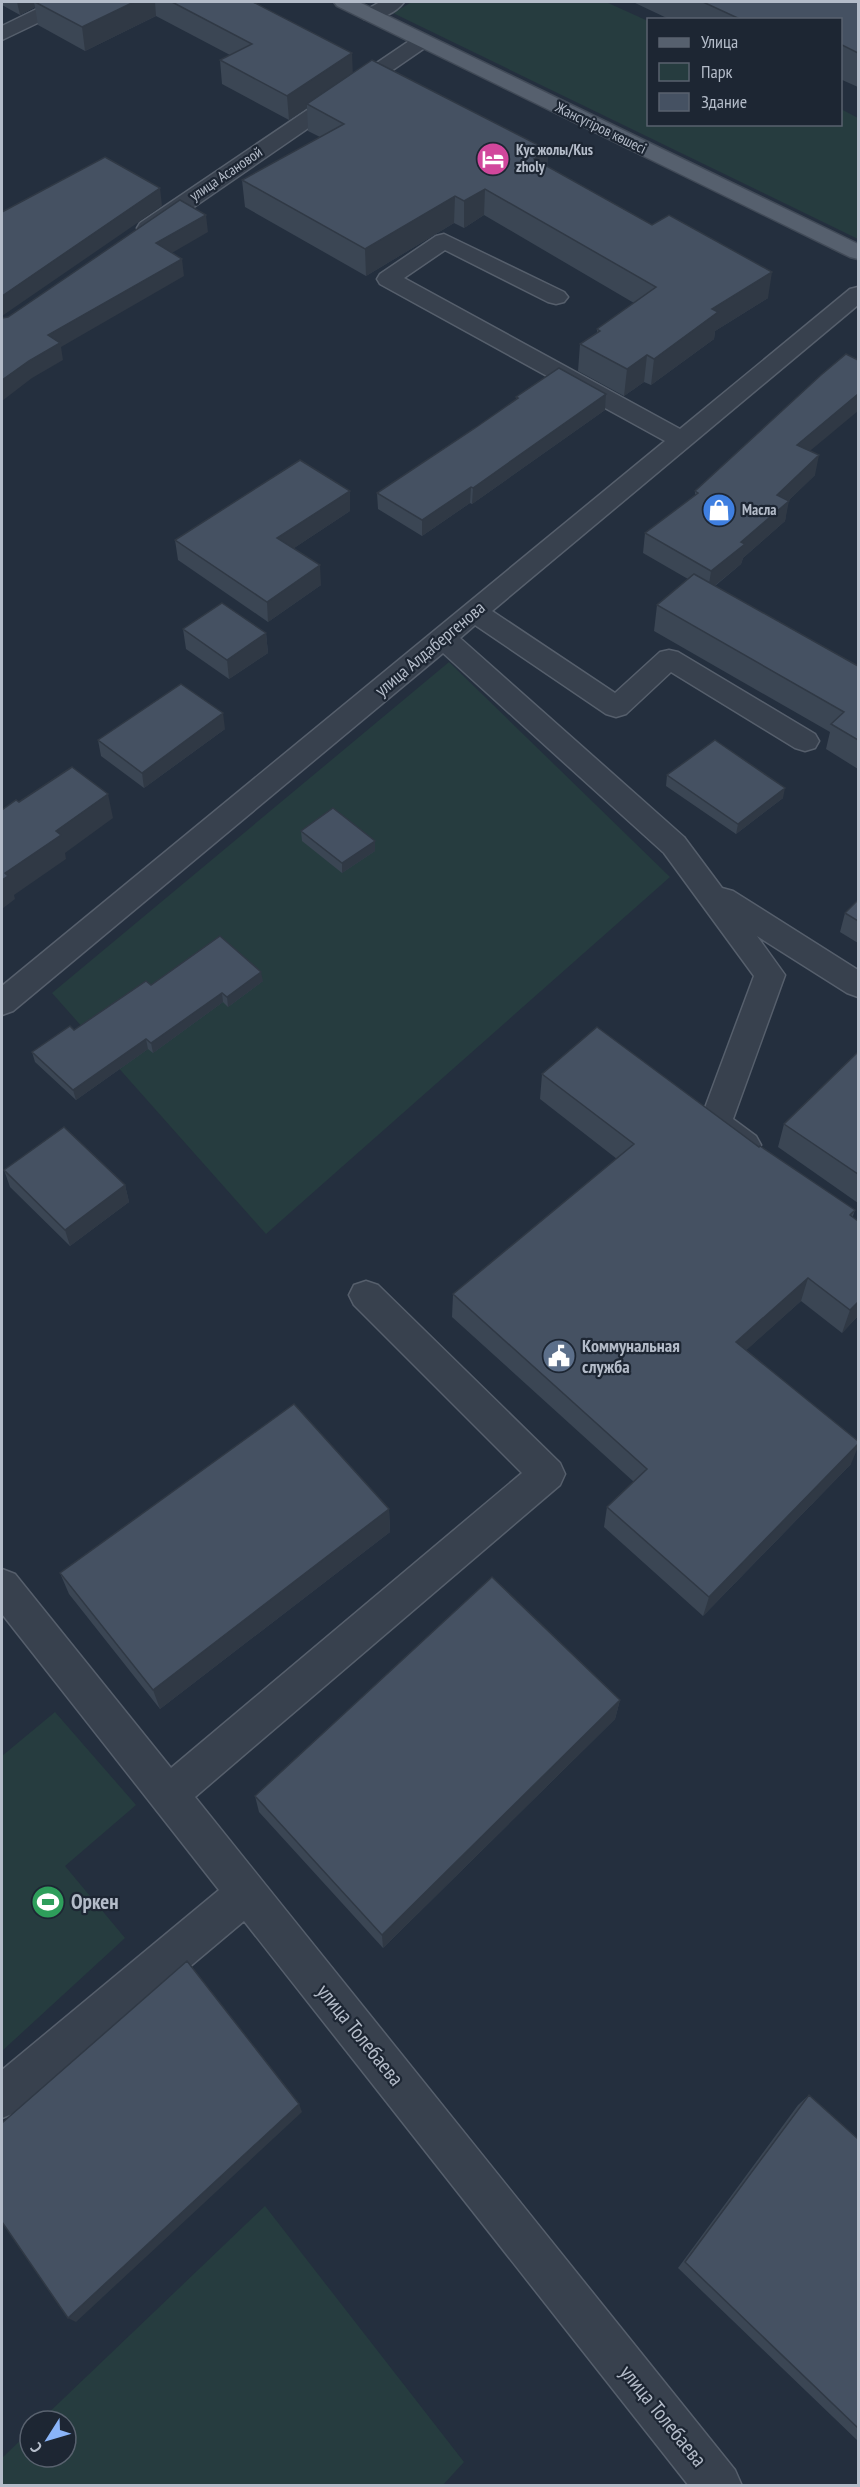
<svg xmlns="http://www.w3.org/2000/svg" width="860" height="2487" viewBox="0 0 860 2487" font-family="'PT Sans Narrow',sans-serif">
  <rect width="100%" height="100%" fill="#242f3e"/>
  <!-- green -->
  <path fill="#263c3f" d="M412 2H606L648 21V124H840L841 109 858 118V239L393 13Z
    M449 662 670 877 266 1234 52 993Z
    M55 1712 136 1805 65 1866 125 1938 2 2051V1756Z
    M265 2206 464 2462 442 2486 2 2485V2458L30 2431V2457H66V2421H40Z"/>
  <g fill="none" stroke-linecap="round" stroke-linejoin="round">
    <defs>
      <path id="minor" d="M51 2H76L73 6 2 40V26Z
        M380 2H404C396 13 377 22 364 19L361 15 364 11Z
        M422 35 429 37 432 41 429 45 156 233 148 235 140 233 137 228 140 223 415 37Z
        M444 234 564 292 568 297 564 302 556 304 548 302 445 250 404 278 680 429 850 289 858 287V305L492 611 615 693 660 652 669 650 678 652 815 734 819 741 815 748 805 751 795 748 671 672 626 714 616 717 606 714 475 625 460 638 684 837 722 888 733 891 858 970V997L847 993 757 936 785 975 733 1119 756 1136 761 1145 756 1154C753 1155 750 1157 747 1158 733 1159 705 1135 699 1124L754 976 664 853 443 653 13 1011 2 1015V986L665 441 380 284 377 279 380 274 436 236Z
        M366 1281 378 1285 560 1463 565 1474 560 1485 195 1797 735 2470 742 2486H689L244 1921 17 2112 2 2118V2070L219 1890 2 1614V1569L15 1574 171 1768 522 1473 354 1305 349 1295 354 1285Z"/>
      <path id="major" d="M334 2H359L858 244V259L850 257 337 6Z"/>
    </defs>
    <!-- minor casing -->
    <use href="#minor" stroke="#565f6c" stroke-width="3"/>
    <!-- major casing -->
    <use href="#major" stroke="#414a57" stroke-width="3"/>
    <!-- minor -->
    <use href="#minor" fill="#38414e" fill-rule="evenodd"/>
    <!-- major -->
    <use href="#major" fill="#56606e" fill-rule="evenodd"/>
  </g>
  <!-- wall -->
  <path fill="#3b4654" d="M2 2H253L353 73 548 150 547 167 768 298 715 331 714 339 651 385 644 382 624 396 578 371 580 344 597 333V329L634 303 484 215 464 228 454 223 366 276 245 207 242 180 320 137 308 131 307 108 289 120 222 84 220 60 230 55 156 16 85 51 38 25 35 7 20 15 2 5Z
    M633 2H858V87L840 79V20H671Z
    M606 394 605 410 472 504 470 503 422 536 378 509 377 493 475 428 516 400V397Z
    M811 451 815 475 788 501 785 521 743 558 741 564 715 586 858 666V769L826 749 830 732 654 631 657 605 688 579 643 553 645 533 695 495V491Z
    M350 511 294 548 321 585 268 622 178 560 175 540Z
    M183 629 266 633 268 653 229 679 186 649Z
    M225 729 144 788 101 756 98 740Z
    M667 775 783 798 736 834 666 786Z
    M301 831 375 851 342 873 302 841Z
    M858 900V943L840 932 845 913Z
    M263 981 228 1007 223 1002 153 1053 148 1049 76 1100 35 1062 32 1052 74 1030 151 985Z
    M858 1052V1203L778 1147 784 1124Z
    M542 1074 759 1147 855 1210 853 1216 858 1316 842 1333 801 1301 746 1350 851 1464 703 1616 604 1527 607 1507 634 1482 452 1317 453 1294 617 1159 540 1099Z
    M4 1170 125 1185 129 1202 70 1246 10 1187Z
    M389 1509 390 1532 160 1709 69 1594 60 1573Z
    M620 1700 615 1719 383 1948 259 1812 255 1796Z
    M809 2095 858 2139V2441L678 2268 798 2105Z"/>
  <!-- shaded-wall -->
  <path fill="#303945" d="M17 2H34L35 7 20 15Z
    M134 2H155L156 16 85 51 82 27Z
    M352 53 353 77 307 104V108L289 120 287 96Z
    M548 150 547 177 534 159Z
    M160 188 162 206 2 316V296Z
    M485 189 484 215 464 228V201Z
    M455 196 454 223 366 276 365 249Z
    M206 215 208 232 158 261 156 243Z
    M182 259 184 276 61 347 63 360 32 378 2 401V380L48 335Z
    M772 272 768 298 715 331 714 339 651 385 654 359 712 309Z
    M647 355 644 382 624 396 627 369Z
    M606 394 605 410 472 504 473 488Z
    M858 394V411L793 465 797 445Z
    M819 455 815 475 781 508 789 501 785 521 743 558 741 564 708 591 711 571 741 542 777 495Z
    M471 487 470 503 422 536V520Z
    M350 491V511L279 558 277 538Z
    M320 565 321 585 268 622 267 602Z
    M266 633 268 653 229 679 227 660Z
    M223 713 225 729 144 788 142 773Z
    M785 788 783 798 736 834 738 824Z
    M108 794 113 818 65 853 66 859 14 895 15 899 2 909V880L5 873 56 831Z
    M375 841V851L342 873V863Z
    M261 972 263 981 228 1007 227 997Z
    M222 993 223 1002 153 1053 151 1043Z
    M146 1039 148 1049 76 1100 73 1090Z
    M125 1185 129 1202 70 1246 65 1230Z
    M808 1278 801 1301 730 1365 736 1342Z
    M858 1302V1316L842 1333 850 1310Z
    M858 1444V1447L851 1464 703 1616 709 1597Z
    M389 1509 390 1532 160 1709 153 1690Z
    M620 1700 615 1719 383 1948 382 1935Z
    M299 2104 302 2112 76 2322 68 2318Z"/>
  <!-- building -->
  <path fill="#455162" stroke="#303945" stroke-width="1.5" d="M35 2H134L82 27Z
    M172 2H253L352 53 287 96 220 60 252 44Z
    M703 2H858V53L840 44V20H742Z
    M372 60 548 150 534 159 652 225 669 215 772 272 712 309 718 312 654 359 647 355 627 369 580 344 600 331 597 329 656 287 485 189 464 201 455 196 365 249 242 180 344 124 307 104Z
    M105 157 160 188 2 296V212Z
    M180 200 206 215 156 243 182 259 48 335 60 343 29 361 2 380V318L8 317Z
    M846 354 858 360V394L797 445 819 455 777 495 789 501 741 542 745 544 711 571 645 533 698 493 695 491 821 375Z
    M559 368 606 394 473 488 471 487 422 520 377 493 475 428 518 398 516 397Z
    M300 460 350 491 277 538 320 565 267 602 175 540Z
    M694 574 858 666V740L831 724 844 712 657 605Z
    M222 603 266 633 227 660 183 629Z
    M181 684 223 713 142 773 98 740Z
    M715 740 785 788 738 824 667 775Z
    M72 767 108 794 56 831 61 835 5 873 8 876 2 880V810L16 800 19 802Z
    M333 808 375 841 342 863 301 831Z
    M858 900V921L845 913Z
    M220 936 261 972 227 997 222 993 151 1043 146 1039 73 1090 32 1052 70 1026 74 1030 146 981 151 985Z
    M597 1027 759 1147 760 1146 855 1210 850 1215 858 1221V1302L850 1310 808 1278 736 1342 858 1441V1444L709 1597 607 1507 647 1469 453 1294 634 1144 542 1074Z
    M858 1052V1174L784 1124Z
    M64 1127 125 1185 65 1230 4 1170Z
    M294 1404 389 1509 153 1690 60 1573Z
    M492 1577 620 1700 382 1935 255 1796Z
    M187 1961 299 2104 68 2318 2 2222V2123Z
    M809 2095 858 2139V2428L685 2262Z"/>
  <!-- icons -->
  <defs>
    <symbol id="hotel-disc" viewBox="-11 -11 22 22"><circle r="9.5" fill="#d1479c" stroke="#1d2633"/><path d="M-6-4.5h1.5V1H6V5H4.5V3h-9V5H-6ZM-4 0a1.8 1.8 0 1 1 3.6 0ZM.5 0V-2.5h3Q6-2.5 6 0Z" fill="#fff"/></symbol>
    <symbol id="shop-disc" viewBox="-11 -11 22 22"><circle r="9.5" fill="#3f7fe0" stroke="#1d2633"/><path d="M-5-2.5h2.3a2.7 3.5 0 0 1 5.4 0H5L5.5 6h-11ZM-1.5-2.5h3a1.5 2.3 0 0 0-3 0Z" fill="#fff"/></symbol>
    <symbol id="civic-disc" viewBox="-11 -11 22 22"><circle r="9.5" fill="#5c6f8a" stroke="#1d2633"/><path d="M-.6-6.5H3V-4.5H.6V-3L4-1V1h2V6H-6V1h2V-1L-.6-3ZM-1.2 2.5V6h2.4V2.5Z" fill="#fff"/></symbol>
    <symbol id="stadium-disc" viewBox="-11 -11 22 22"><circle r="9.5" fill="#2e9e5b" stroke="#1d2633"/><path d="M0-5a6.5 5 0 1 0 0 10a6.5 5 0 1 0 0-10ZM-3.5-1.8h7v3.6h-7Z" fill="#fff"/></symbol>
  </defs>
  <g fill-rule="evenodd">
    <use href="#hotel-disc" x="474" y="140" width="38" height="38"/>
    <use href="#shop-disc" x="700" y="491" width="38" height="38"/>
    <use href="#civic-disc" x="540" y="1337" width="38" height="38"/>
    <use href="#stadium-disc" x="29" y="1883" width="38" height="38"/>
  </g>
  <g text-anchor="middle" stroke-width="4.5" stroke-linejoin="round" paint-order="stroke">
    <!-- far-street labels -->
    <g font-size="15" fill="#b4bcc9" stroke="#1d2633">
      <text transform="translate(601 128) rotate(26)" y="5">Жансүгіров көшесі</text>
      <text transform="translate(226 174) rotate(-34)" y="5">улица Асановой</text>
    </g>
    <!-- far-poi labels -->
    <g font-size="15" font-weight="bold" fill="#b4bcc9" stroke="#1d2633" text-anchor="start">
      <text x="516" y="155">Кус жолы/Kus<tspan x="516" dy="17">zholy</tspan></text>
      <text x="742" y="515">Масла</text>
    </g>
    <!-- street labels -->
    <g font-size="18" fill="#b4bcc9" stroke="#1d2633">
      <text transform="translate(430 649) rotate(-40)" y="6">улица Алдабергенова</text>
    </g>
    <!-- poi labels -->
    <g font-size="18" font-weight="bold" fill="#b4bcc9" stroke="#1d2633" text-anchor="start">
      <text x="582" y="1352">Коммунальная<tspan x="582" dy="21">служба</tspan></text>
    </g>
    <!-- near-poi labels -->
    <g font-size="21" font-weight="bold" fill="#b4bcc9" stroke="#1d2633" text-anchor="start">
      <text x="71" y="1909">Оркен</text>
    </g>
    <!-- near-street labels -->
    <g font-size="21" fill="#b4bcc9" stroke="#1d2633">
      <text transform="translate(360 2035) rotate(51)" y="7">улица Толебаева</text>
      <text transform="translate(663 2416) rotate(51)" y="7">улица Толебаева</text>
    </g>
  </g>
  <!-- border -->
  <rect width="860" height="2487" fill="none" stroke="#b4bcc9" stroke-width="6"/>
  <!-- legend -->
  <rect x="647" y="18" width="195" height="108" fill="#1d2633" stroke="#59626f" stroke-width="1.5"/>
  <rect x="659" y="38" width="30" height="9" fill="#56606e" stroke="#59626f" stroke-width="1.5"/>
  <text x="701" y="48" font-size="18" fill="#b4bcc9">Улица</text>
  <rect x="659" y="63" width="30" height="18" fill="#263c3f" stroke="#59626f" stroke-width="1.5"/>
  <text x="701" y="78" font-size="18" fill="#b4bcc9">Парк</text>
  <rect x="659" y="93" width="30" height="18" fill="#455162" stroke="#59626f" stroke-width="1.5"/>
  <text x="701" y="108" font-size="18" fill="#b4bcc9">Здание</text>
  <!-- north arrow -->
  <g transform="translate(48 2439) rotate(233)"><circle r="28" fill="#1d2633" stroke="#59626f" stroke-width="1.5"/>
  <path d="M0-4.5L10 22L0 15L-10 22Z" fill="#8ab4f8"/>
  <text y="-9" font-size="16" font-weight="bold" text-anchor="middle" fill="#b4bcc9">С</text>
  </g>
</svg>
